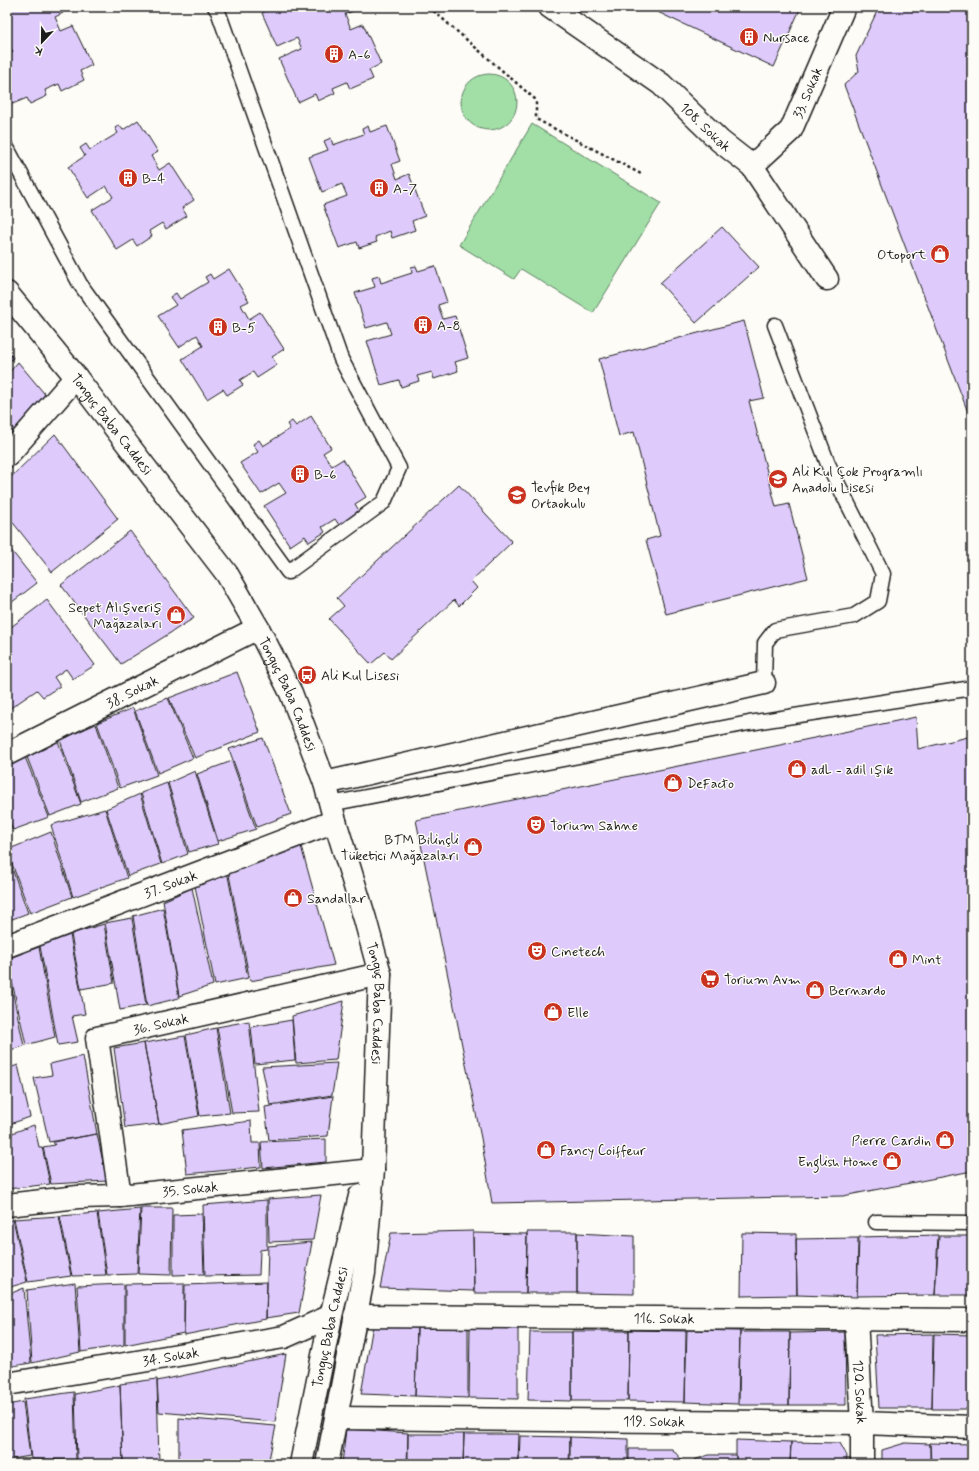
<svg xmlns="http://www.w3.org/2000/svg" width="979" height="1471" viewBox="0 0 979 1471" font-family="Mynerve,sans-serif">
  <rect width="100%" height="100%" fill="#fdfcf7"/>
  <filter id="ink" filterUnits="userSpaceOnUse"><feTurbulence type="fractalNoise" baseFrequency=".025" numOctaves="2"/><feDisplacementMap in="SourceGraphic" scale="8" xChannelSelector="R" yChannelSelector="G"/><feConvolveMatrix kernelMatrix="1 2 1 2 8 2 1 2 1" color-interpolation-filters="sRGB"/></filter>
  <g filter="url(#ink)">
    <!-- green -->
    <path fill="#a1dfa6" stroke="#5e7e61" d="M461 102a28 28 0 1 1 56 0a28 28 0 1 1-56 0Z
      M532 124 661 203 593 313 521 269 514 279 459 245Z"/>
    <!-- building -->
    <path fill="#decbfc" stroke="#1c1c1c" d="M7 7H60L63 13 55 17 61 31 73 26 92 65 80 71 84 80 62 91 59 84 45 90 47 96 30 104 27 98 10 105 7 98V55L13 52 7 42Z
      M274 7H351L353 11 345 14 351 29 363 24 381 64 369 70 373 79 350 89 347 82 333 88 335 93 318 101 315 94 298 102 279 59 302 49 297 38 277 47 262 13Z
      M647 7H801L774 67Z
      M879 7H972V423L844 85 859 71 856 56Z
      M138 120 158 152 151 156 159 170 170 163 194 200 182 208 187 216 166 229 162 223 149 231 152 236 137 246 133 240 117 250 92 210 113 197 106 186 88 198 68 167 85 156 80 148 86 144 90 150 118 133 115 128 119 125 123 130Z
      M368 126 370 132 387 126 400 161 392 164 397 179 409 174 425 216 412 221 415 230 392 238 390 231 375 237 377 242 359 248 357 242 339 248 323 205 347 196 342 184 322 192 309 157 328 150 324 141 331 138 333 145 364 134 362 129Z
      M722 227 759 267 696 323 660 283Z
      M416 266 418 271 435 266 447 302 438 305 443 319 455 316 468 358 455 362 458 371 434 379 432 372 417 376 419 381 401 387 399 380 381 385 367 341 391 334 387 322 366 328 355 293 375 287 372 278 379 276 381 283 412 273 411 267Z
      M229 269 249 301 241 305 249 319 260 312 284 349 272 357 277 365 257 378 253 372 240 380 243 385 227 395 223 389 207 399 182 359 203 346 197 335 179 347 158 316 176 305 170 297 176 293 180 299 208 282 205 277 210 274 213 279Z
      M744 321 764 398 749 401 776 507 789 504 808 578 666 614 646 540 660 536 634 432 619 436 599 359Z
      M7 349 13 358 7 364Z
      M18 362 48 398 15 430 7 423V375Z
      M311 416 331 448 323 453 332 466 343 459 366 497 355 504 360 512 339 525 335 519 322 527 325 532 309 542 305 536 290 546 264 506 286 493 279 483 261 494 240 463 258 452 253 444 259 440 263 446 290 429 287 424 292 421 296 426Z
      M7 426 13 431 7 438Z
      M55 434 118 519 52 572 7 515V481Z
      M459 485 512 542 471 581 477 588 459 606 454 600 391 659 385 652 371 664 329 619 344 606 337 598Z
      M130 531 194 618 121 664 61 585Z
      M7 545 37 583 7 606Z
      M47 600 95 665 73 679 66 669 54 677 60 686 43 697 37 690 9 709 7 706V630Z
      M237 672 260 732 195 758 169 698Z
      M168 698 193 758 158 773 135 711Z
      M133 708 157 775 120 788 97 723Z
      M916 717 918 749 972 736V1171L843 1196 492 1203 481 1138 416 820Z
      M96 724 118 788 81 802 60 740Z
      M263 738 291 814 257 827 229 749Z
      M58 741 81 804 50 816 27 757Z
      M25 757 49 817 13 830 7 815V766Z
      M232 761 256 829 218 841 197 774Z
      M195 771 218 844 189 852 168 783Z
      M167 783 188 854 162 864 141 793Z
      M140 794 161 864 128 876 106 809Z
      M105 809 127 878 73 897 51 825Z
      M7 819 11 829 7 830Z
      M51 832 72 897 30 913 7 850Z
      M301 846 334 965 250 981 228 870Z
      M7 857H8L28 913 7 921Z
      M227 871 248 978 215 985 195 886Z
      M192 888 213 985 179 996 163 901Z
      M163 908 179 998 147 1006 133 916Z
      M132 918 146 1005 120 1010 105 923Z
      M104 924 114 983 81 989 71 934Z
      M70 935 85 1014 72 1016 78 1042 58 1045 40 946Z
      M39 947 55 1037 26 1045 7 959Z
      M7 966 24 1046 7 1051Z
      M344 1001 336 1060 296 1063 292 1016Z
      M292 1020 295 1060 255 1064 251 1027Z
      M249 1021 259 1112 232 1113 217 1027Z
      M216 1028 230 1113 200 1116 186 1035Z
      M185 1036 199 1116 159 1124 144 1043Z
      M144 1043 159 1124 125 1128 114 1048Z
      M83 1056 97 1134 49 1142 34 1078 52 1075 50 1064Z
      M337 1063 332 1095 270 1105 262 1067Z
      M18 1065 30 1117 7 1125V1069Z
      M333 1096 328 1136 269 1140 265 1107Z
      M251 1121 252 1143H260L261 1167 187 1174 182 1130Z
      M34 1125 39 1147H42L50 1184 7 1189V1135Z
      M97 1134 107 1181 51 1184 43 1147 55 1145 53 1142Z
      M326 1139V1162L263 1168 261 1142Z
      M321 1195 313 1240 269 1242 268 1199Z
      M267 1200V1249L260 1250 259 1275 205 1276 203 1205Z
      M141 1208H172L171 1275 138 1274Z
      M140 1209 137 1274 107 1275 98 1213Z
      M97 1213 106 1275 72 1276 60 1216Z
      M202 1214 204 1274 173 1275V1215Z
      M59 1216 71 1276 28 1282 14 1219Z
      M13 1219 27 1282 7 1288V1222Z
      M473 1231 474 1291 380 1288 391 1233Z
      M527 1232H577V1293H526Z
      M473 1233 527 1234 526 1293H474Z
      M577 1233 634 1236V1294L577 1293Z
      M742 1233 796 1234 797 1295 741 1296Z
      M938 1235 935 1295 857 1296 859 1237Z
      M939 1236H972V1295H935Z
      M858 1238 857 1297 797 1295 796 1239Z
      M312 1242 299 1313 266 1318 268 1246Z
      M267 1282 266 1319 184 1335 185 1285Z
      M75 1283 80 1352 32 1363 27 1290Z
      M184 1283V1333L125 1345V1284Z
      M124 1284V1345L81 1352 77 1286Z
      M24 1288 31 1363 7 1367V1295Z
      M373 1325 417 1327 415 1396 361 1394Z
      M417 1327H468V1398L415 1396Z
      M470 1328H518V1399L469 1398Z
      M629 1330 686 1331 685 1402 628 1401Z
      M687 1330 740 1331 738 1404 685 1402Z
      M572 1331H629L628 1401H572Z
      M530 1332H572V1401L528 1400Z
      M740 1332H790L789 1405H739Z
      M845 1332 846 1405H789L790 1333Z
      M933 1334 932 1408H879L875 1335Z
      M934 1334 972 1335V1409H932Z
      M286 1354 275 1422 159 1412 157 1381Z
      M157 1379 159 1464H123L120 1384Z
      M120 1385 123 1464 77 1460 75 1394Z
      M74 1392 76 1460 31 1459 24 1399Z
      M23 1402 30 1456 7 1460V1405Z
      M179 1418 276 1426 268 1464H179Z
      M346 1429 408 1433 407 1464H342Z
      M408 1434H464L463 1464H408Z
      M464 1434H519L518 1464H463Z
      M520 1436 570 1437 569 1464H519Z
      M570 1437 628 1439V1464H570Z
      M736 1440 791 1442 790 1464H736Z
      M791 1442 840 1443 847 1456 846 1464H790Z
      M905 1443 930 1444V1464H882V1450Z
      M930 1443 972 1444V1464H931Z
      M629 1449H672L681 1459V1464H629Z
      M709 1455H736V1464H690L694 1463V1460Z"/>
    <g fill="none" stroke-linecap="round" stroke-linejoin="round">
      <defs>
        <path id="service" d="M7 148 80 284 288 572 384 502 399 468 341 359 218 11 215 7
          M764 683 765 643 775 630 854 616 878 601 883 574 828 464 775 325
          M330 804 749 723 972 688
          M876 1222 972 1223"/>
        <g id="minor">
          <path id="s1" d="M550 7 661 84 720 141 752 166 827 279"/>
          <path id="s2" d="M752 166 791 130 844 7"/>
          <path d="M7 456 76 377"/>
          <path id="s3" d="M7 754 258 628"/>
          <path d="M325 783 764 683"/>
          <path id="s4" d="M7 946 335 821"/>
          <path id="s5" d="M120 1196 97 1038 380 974"/>
          <path id="s6" d="M7 1205 78 1197 120 1196 373 1170"/>
          <path id="s7" d="M355 1316 972 1320"/>
          <path id="s8" d="M856 1319 862 1423V1464"/>
          <path id="s9" d="M7 1384 284 1337 331 1316"/>
          <path id="s10" d="M336 1418 862 1423 972 1427"/>
        </g>
        <g id="tertiary">
          <path id="s11" d="M7 293 76 377 227 574 258 628 291 693 325 783 335 821 365 919 380 974 373 1170 364 1273 327 1464"/>
          <path id="s12" d="M301 1464 331 1316 360 1196"/>
        </g>
      </defs>
      <!-- service casing -->
      <use href="#service" stroke="#1c1c1c" stroke-width="17"/>
      <!-- minor casing -->
      <use href="#minor" stroke="#1c1c1c" stroke-width="25"/>
      <!-- tertiary casing -->
      <use href="#tertiary" stroke="#1c1c1c" stroke-width="25"/>
      <!-- path -->
      <path stroke="#1c1c1c" stroke-width="2.5" stroke-dasharray="3 3" stroke-linecap="butt" d="M429 7 536 100V119L641 174"/>
      <!-- service -->
      <use href="#service" stroke="#fdfcf7" stroke-width="14"/>
      <!-- minor -->
      <use href="#minor" stroke="#fdfcf7" stroke-width="22"/>
      <!-- tertiary -->
      <use href="#tertiary" stroke="#fdfcf7" stroke-width="22"/>
    </g>
  </g>
  <!-- icons -->
  <defs>
    <symbol id="building-disc" viewBox="-11 -11 22 22"><circle r="9.5" fill="#c8321e" stroke="#fdfcf7"/><path d="M-4-6H4V6H1V3H-1V6H-4ZM-2.5-4.3h1.7v1.8h-1.7ZM.8-4.3h1.7v1.8H.8ZM-2.5-1h1.7V.8h-1.7ZM.8-1h1.7V.8H.8Z" fill="#fff"/></symbol>
    <symbol id="shop-disc" viewBox="-11 -11 22 22"><circle r="9.5" fill="#c8321e" stroke="#fdfcf7"/><path d="M-5-2.5h2.3a2.7 3.5 0 0 1 5.4 0H5L5.5 6h-11ZM-1.5-2.5h3a1.5 2.3 0 0 0-3 0Z" fill="#fff"/></symbol>
    <symbol id="school-disc" viewBox="-11 -11 22 22"><circle r="9.5" fill="#c8321e" stroke="#fdfcf7"/><path d="M0-5L7-2L0 1L-7-2ZM-4 1L0 2.5L4 1V4Q0 6-4 4Z" fill="#fff"/></symbol>
    <symbol id="bus-disc" viewBox="-11 -11 22 22"><circle r="9.5" fill="#c8321e" stroke="#fdfcf7"/><path d="M-5-6H5V4H4V6H2V4H-2V6H-4V4H-5ZM-3.5-4V0h7V-4ZM-3.5 1.2v1.5H-2V1.2ZM2 1.2v1.5H3.5V1.2Z" fill="#fff"/></symbol>
    <symbol id="theatre-disc" viewBox="-11 -11 22 22"><circle r="9.5" fill="#c8321e" stroke="#fdfcf7"/><path d="M-5-5.5Q0-4 5-5.5V0Q5 5 0 6Q-5 5-5 0ZM-3.3-2.5H-1v1.5H-3.3ZM1-2.5H3.3v1.5H1ZM-2.8 1Q0 5.5 2.8 1Z" fill="#fff"/></symbol>
    <symbol id="supermarket-disc" viewBox="-11 -11 22 22"><circle r="9.5" fill="#c8321e" stroke="#fdfcf7"/><path d="M-6-5.5h2.5l.6 2H6L4.5 2H-2.5L-4.4-4H-6ZM-1.5 3.2a1.3 1.3 0 1 0 .1 0ZM3 3.2a1.3 1.3 0 1 0 .1 0Z" fill="#fff"/></symbol>
  </defs>
  <g fill-rule="evenodd">
    <use href="#building-disc" x="738" y="26" width="22" height="22"/>
    <use href="#building-disc" x="323" y="43" width="22" height="22"/>
    <use href="#building-disc" x="117" y="167" width="22" height="22"/>
    <use href="#building-disc" x="368" y="177" width="22" height="22"/>
    <use href="#shop-disc" x="929" y="243" width="22" height="22"/>
    <use href="#building-disc" x="412" y="314" width="22" height="22"/>
    <use href="#building-disc" x="207" y="316" width="22" height="22"/>
    <use href="#building-disc" x="289" y="463" width="22" height="22"/>
    <use href="#school-disc" x="767" y="468" width="22" height="22"/>
    <use href="#school-disc" x="506" y="484" width="22" height="22"/>
    <use href="#shop-disc" x="165" y="604" width="22" height="22"/>
    <use href="#bus-disc" x="296" y="664" width="22" height="22"/>
    <use href="#shop-disc" x="786" y="758" width="22" height="22"/>
    <use href="#shop-disc" x="662" y="772" width="22" height="22"/>
    <use href="#theatre-disc" x="525" y="814" width="22" height="22"/>
    <use href="#shop-disc" x="462" y="836" width="22" height="22"/>
    <use href="#shop-disc" x="282" y="887" width="22" height="22"/>
    <use href="#theatre-disc" x="526" y="940" width="22" height="22"/>
    <use href="#shop-disc" x="887" y="948" width="22" height="22"/>
    <use href="#supermarket-disc" x="699" y="968" width="22" height="22"/>
    <use href="#shop-disc" x="804" y="979" width="22" height="22"/>
    <use href="#shop-disc" x="542" y="1001" width="22" height="22"/>
    <use href="#shop-disc" x="934" y="1129" width="22" height="22"/>
    <use href="#shop-disc" x="535" y="1139" width="22" height="22"/>
    <use href="#shop-disc" x="881" y="1150" width="22" height="22"/>
  </g>
  <g text-anchor="middle" stroke-width="3" stroke-linejoin="round" paint-order="stroke">
    <!-- poi labels -->
    <g font-size="14" fill="#1c1c1c" stroke="#fdfcf7" text-anchor="start">
      <text x="763" y="42">Nursace</text>
      <text x="348" y="59">A-6</text>
      <text x="142" y="183">B-4</text>
      <text x="393" y="193">A-7</text>
      <text x="926" y="259" text-anchor="end">Otoport</text>
      <text x="437" y="330">A-8</text>
      <text x="232" y="332">B-5</text>
      <text x="792" y="476">Ali Kul Çok Programlı<tspan x="792" dy="16">Anadolu Lisesi</tspan></text>
      <text x="314" y="479">B-6</text>
      <text x="531" y="492">Tevfik Bey<tspan x="531" dy="16">Ortaokulu</tspan></text>
      <text x="162" y="612" text-anchor="end">Sepet Alışveriş<tspan x="162" dy="16">Mağazaları</tspan></text>
      <text x="321" y="680">Ali Kul Lisesi</text>
      <text x="811" y="774">adL - adil ışık</text>
      <text x="687" y="788">DeFacto</text>
      <text x="550" y="830">Torium Sahne</text>
      <text x="459" y="844" text-anchor="end">BTM Bilinçli<tspan x="459" dy="16">Tüketici Mağazaları</tspan></text>
      <text x="307" y="903">Sandallar</text>
      <text x="551" y="956">Cinetech</text>
      <text x="912" y="964">Mint</text>
      <text x="724" y="984">Torium Avm</text>
      <text x="829" y="995">Bernardo</text>
      <text x="567" y="1017">Elle</text>
      <text x="931" y="1145" text-anchor="end">Pierre Cardin</text>
      <text x="560" y="1155">Fancy Coiffeur</text>
      <text x="878" y="1166" text-anchor="end">English Home</text>
    </g>
    <!-- street labels -->
    <g font-size="14" fill="#1c1c1c" stroke="#fdfcf7">
      <text dy="5" stroke="none"><textPath href="#s2" startOffset="94">33. Sokak</textPath></text>
      <text dy="5" stroke="none"><textPath href="#s1" startOffset="197">108. Sokak</textPath></text>
      <text dy="5" stroke="none"><textPath href="#s11" startOffset="168">Tonguç Baba Caddesi</textPath></text>
      <text dy="5" stroke="none"><textPath href="#s3" startOffset="140">38. Sokak</textPath></text>
      <text dy="5" stroke="none"><textPath href="#s11" startOffset="492">Tonguç Baba Caddesi</textPath></text>
      <text dy="5" stroke="none"><textPath href="#s4" startOffset="175">37. Sokak</textPath></text>
      <text dy="5" stroke="none"><textPath href="#s11" startOffset="816">Tonguç Baba Caddesi</textPath></text>
      <text dy="5" stroke="none"><textPath href="#s5" startOffset="225">36. Sokak</textPath></text>
      <text dy="5" stroke="none"><textPath href="#s6" startOffset="184">35. Sokak</textPath></text>
      <text dy="5" stroke="none"><textPath href="#s7" startOffset="309">116. Sokak</textPath></text>
      <text dy="5" stroke="none"><textPath href="#s12" startOffset="140">Tonguç Baba Caddesi</textPath></text>
      <text dy="5" stroke="none"><textPath href="#s9" startOffset="166">34. Sokak</textPath></text>
      <text dy="5" stroke="none"><textPath href="#s8" startOffset="73">120. Sokak</textPath></text>
      <text dy="5" stroke="none"><textPath href="#s10" startOffset="318">119. Sokak</textPath></text>
    </g>
  </g>
  <!-- margin -->
  <rect width="979" height="1471" fill="none" stroke="#fdfcf7" stroke-width="24"/>
  <rect x="12" y="12" width="955" height="1447" fill="none" stroke="#1c1c1c" stroke-width="1.5" filter="url(#ink)"/>
  <!-- north arrow -->
  <g transform="translate(42 42) rotate(202)" stroke="#fdfcf7" stroke-width="3" paint-order="stroke">
  <path d="M0-3L7 15L0 10L-7 15Z" fill="#1c1c1c"/>
  <text y="-6" font-size="11" font-weight="bold" text-anchor="middle" fill="#1c1c1c">K</text>
  </g>
</svg>
